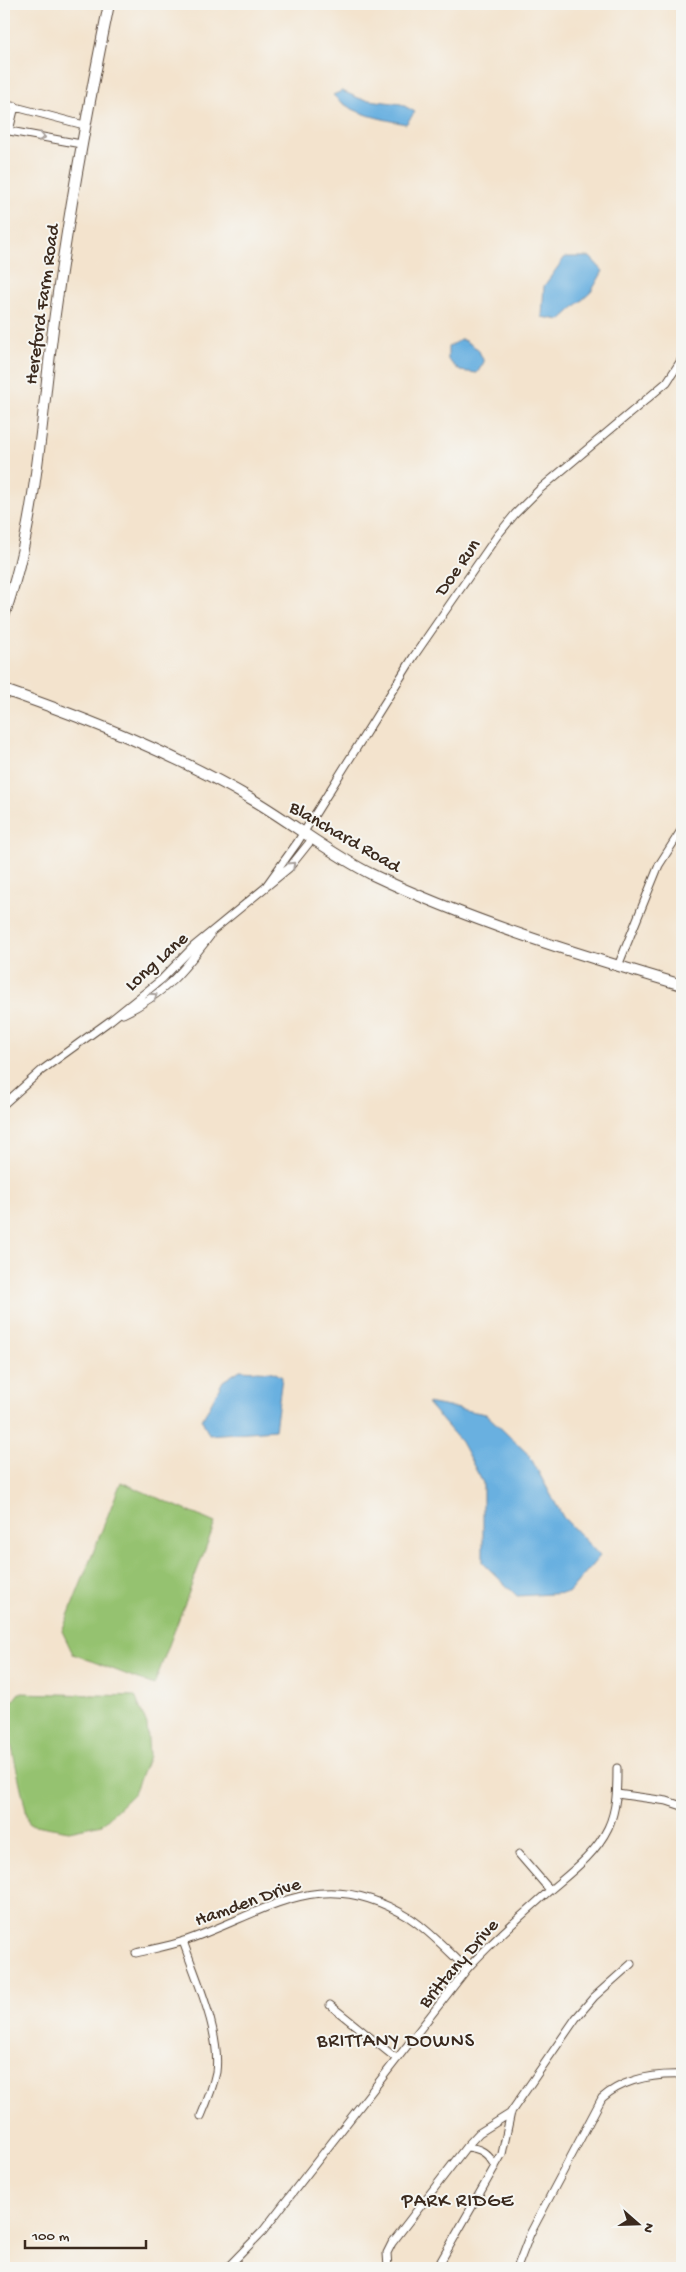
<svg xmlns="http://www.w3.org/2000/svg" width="686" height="2272" viewBox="0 0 686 2272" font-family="'Gochi Hand',sans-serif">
  <rect width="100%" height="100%" fill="#f6f6f2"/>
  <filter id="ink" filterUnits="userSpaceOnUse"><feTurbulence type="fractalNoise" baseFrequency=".02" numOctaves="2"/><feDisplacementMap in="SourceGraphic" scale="10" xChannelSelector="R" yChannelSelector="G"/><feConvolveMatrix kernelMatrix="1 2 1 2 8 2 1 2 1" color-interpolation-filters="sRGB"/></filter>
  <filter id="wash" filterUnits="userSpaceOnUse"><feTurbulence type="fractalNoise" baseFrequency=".0096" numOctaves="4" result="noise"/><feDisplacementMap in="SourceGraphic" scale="20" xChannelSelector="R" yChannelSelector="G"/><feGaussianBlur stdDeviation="1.12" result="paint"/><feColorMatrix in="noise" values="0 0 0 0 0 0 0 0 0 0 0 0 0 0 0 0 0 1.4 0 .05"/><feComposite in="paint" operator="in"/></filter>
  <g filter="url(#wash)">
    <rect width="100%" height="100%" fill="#f3e3cd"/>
    <!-- green -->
    <path fill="#95c270" stroke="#687647" d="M121 1482 215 1523 154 1685 73 1654 62 1631Z
      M19 1693 135 1696 147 1725 149 1756 134 1793 102 1824 69 1831 29 1824 4 1712Z"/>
    <!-- water -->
    <path fill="#69b0e0" stroke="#526d7f" d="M342 91 361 99 401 104 415 112 406 124C379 118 353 115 333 95Z
      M565 257H590L603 271 591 292 560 320 542 317 544 286Z
      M462 339 478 349 484 362 477 373 460 371 448 360V347Z
      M240 1370 274 1372 282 1377 275 1430 209 1435 202 1420 223 1381Z
      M427 1403 486 1414 529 1455 563 1517 600 1556 568 1593 517 1596 483 1563V1483L461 1442Z"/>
  </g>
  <g filter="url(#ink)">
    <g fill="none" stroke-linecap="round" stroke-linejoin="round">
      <defs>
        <path id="street" d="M4 104 84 125
          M4 130 81 144
          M9 131 15 106
          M266 886 297 843 414 656 497 536 515 514 540 489 667 382 682 359
          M618 966 659 865 682 829
          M123 1014C165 994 183 971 210 936
          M4 1104 42 1070 111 1020 162 979 194 946 289 868 313 838
          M617 1794 667 1801 682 1806
          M519 1854 550 1890
          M183 1941C196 1979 221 2032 216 2072 213 2087 207 2102 201 2116
          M136 1953C152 1949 169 1946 184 1941 269 1912 320 1862 410 1918 431 1932 449 1952 467 1969
          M330 2005 397 2059
          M466 2147C480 2148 489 2153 495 2167
          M227 2268 263 2231 283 2205 467 1969C492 1941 520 1917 548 1892 570 1873 595 1855 608 1828 617 1809 617 1788 617 1768
          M388 2268 387 2253 392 2243 466 2147 479 2133 511 2113
          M437 2268 502 2154 511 2112 576 2018 594 1997 631 1964
          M517 2268 530 2234 602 2098C624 2079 654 2074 682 2075"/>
        <path id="secondary" d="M4 616C38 519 41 415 55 314 69 210 88 107 109 4
          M4 690C91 720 175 754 255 801 295 825 332 855 373 875 472 922 577 954 682 985"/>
      </defs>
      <!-- street casing -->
      <use href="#street" stroke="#574638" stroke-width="9"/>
      <!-- secondary casing -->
      <use href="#secondary" stroke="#574638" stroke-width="12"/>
      <!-- street -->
      <use href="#street" stroke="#fff" stroke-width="7"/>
      <!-- secondary -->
      <use href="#secondary" stroke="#fff" stroke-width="10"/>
    </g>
    <!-- one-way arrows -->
    <defs><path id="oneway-chevron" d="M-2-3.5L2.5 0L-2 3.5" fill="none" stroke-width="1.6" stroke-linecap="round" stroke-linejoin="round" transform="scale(1.25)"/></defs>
    <g stroke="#a79f9a">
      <use href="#oneway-chevron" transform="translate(42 137) rotate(10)"/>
      <use href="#oneway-chevron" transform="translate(292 865) rotate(-44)"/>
      <use href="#oneway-chevron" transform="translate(154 996) rotate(-34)"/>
    </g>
  </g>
  <g text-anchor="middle" stroke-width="4" stroke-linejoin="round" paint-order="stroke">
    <!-- street labels -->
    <g font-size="19" fill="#3b2a1e" stroke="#f6f6f2">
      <text transform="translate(40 304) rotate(-82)" y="7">Hereford Farm Road</text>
      <text transform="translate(456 566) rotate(-55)" y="7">Doe Run</text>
      <text transform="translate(346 835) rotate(30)" y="7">Blanchard Road</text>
      <text transform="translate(155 960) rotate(-42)" y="7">Long Lane</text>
      <text transform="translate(247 1900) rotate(-20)" y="7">Hamden Drive</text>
      <text transform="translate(457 1962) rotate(-49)" y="7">Brittany Drive</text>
    </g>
    <!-- neighbourhood labels -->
    <g font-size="20" letter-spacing="1" fill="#3b2a1e" stroke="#f6f6f2">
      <text x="396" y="2046">BRITTANY DOWNS</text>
      <text x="458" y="2206">PARK RIDGE</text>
    </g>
  </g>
  <!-- margin -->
  <rect width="686" height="2272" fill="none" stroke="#f6f6f2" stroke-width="20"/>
  <!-- north arrow -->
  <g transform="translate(638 2224) rotate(110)" stroke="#f6f6f2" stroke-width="4" paint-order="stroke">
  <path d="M0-4L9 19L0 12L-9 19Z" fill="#3b2a1e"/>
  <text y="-8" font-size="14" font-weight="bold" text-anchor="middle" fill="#3b2a1e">N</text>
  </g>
  <!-- scale -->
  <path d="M25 2240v8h121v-8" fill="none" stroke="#3b2a1e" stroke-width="2.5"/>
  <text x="32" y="2240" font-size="15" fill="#3b2a1e" stroke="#f6f6f2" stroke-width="4" paint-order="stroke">100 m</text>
</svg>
